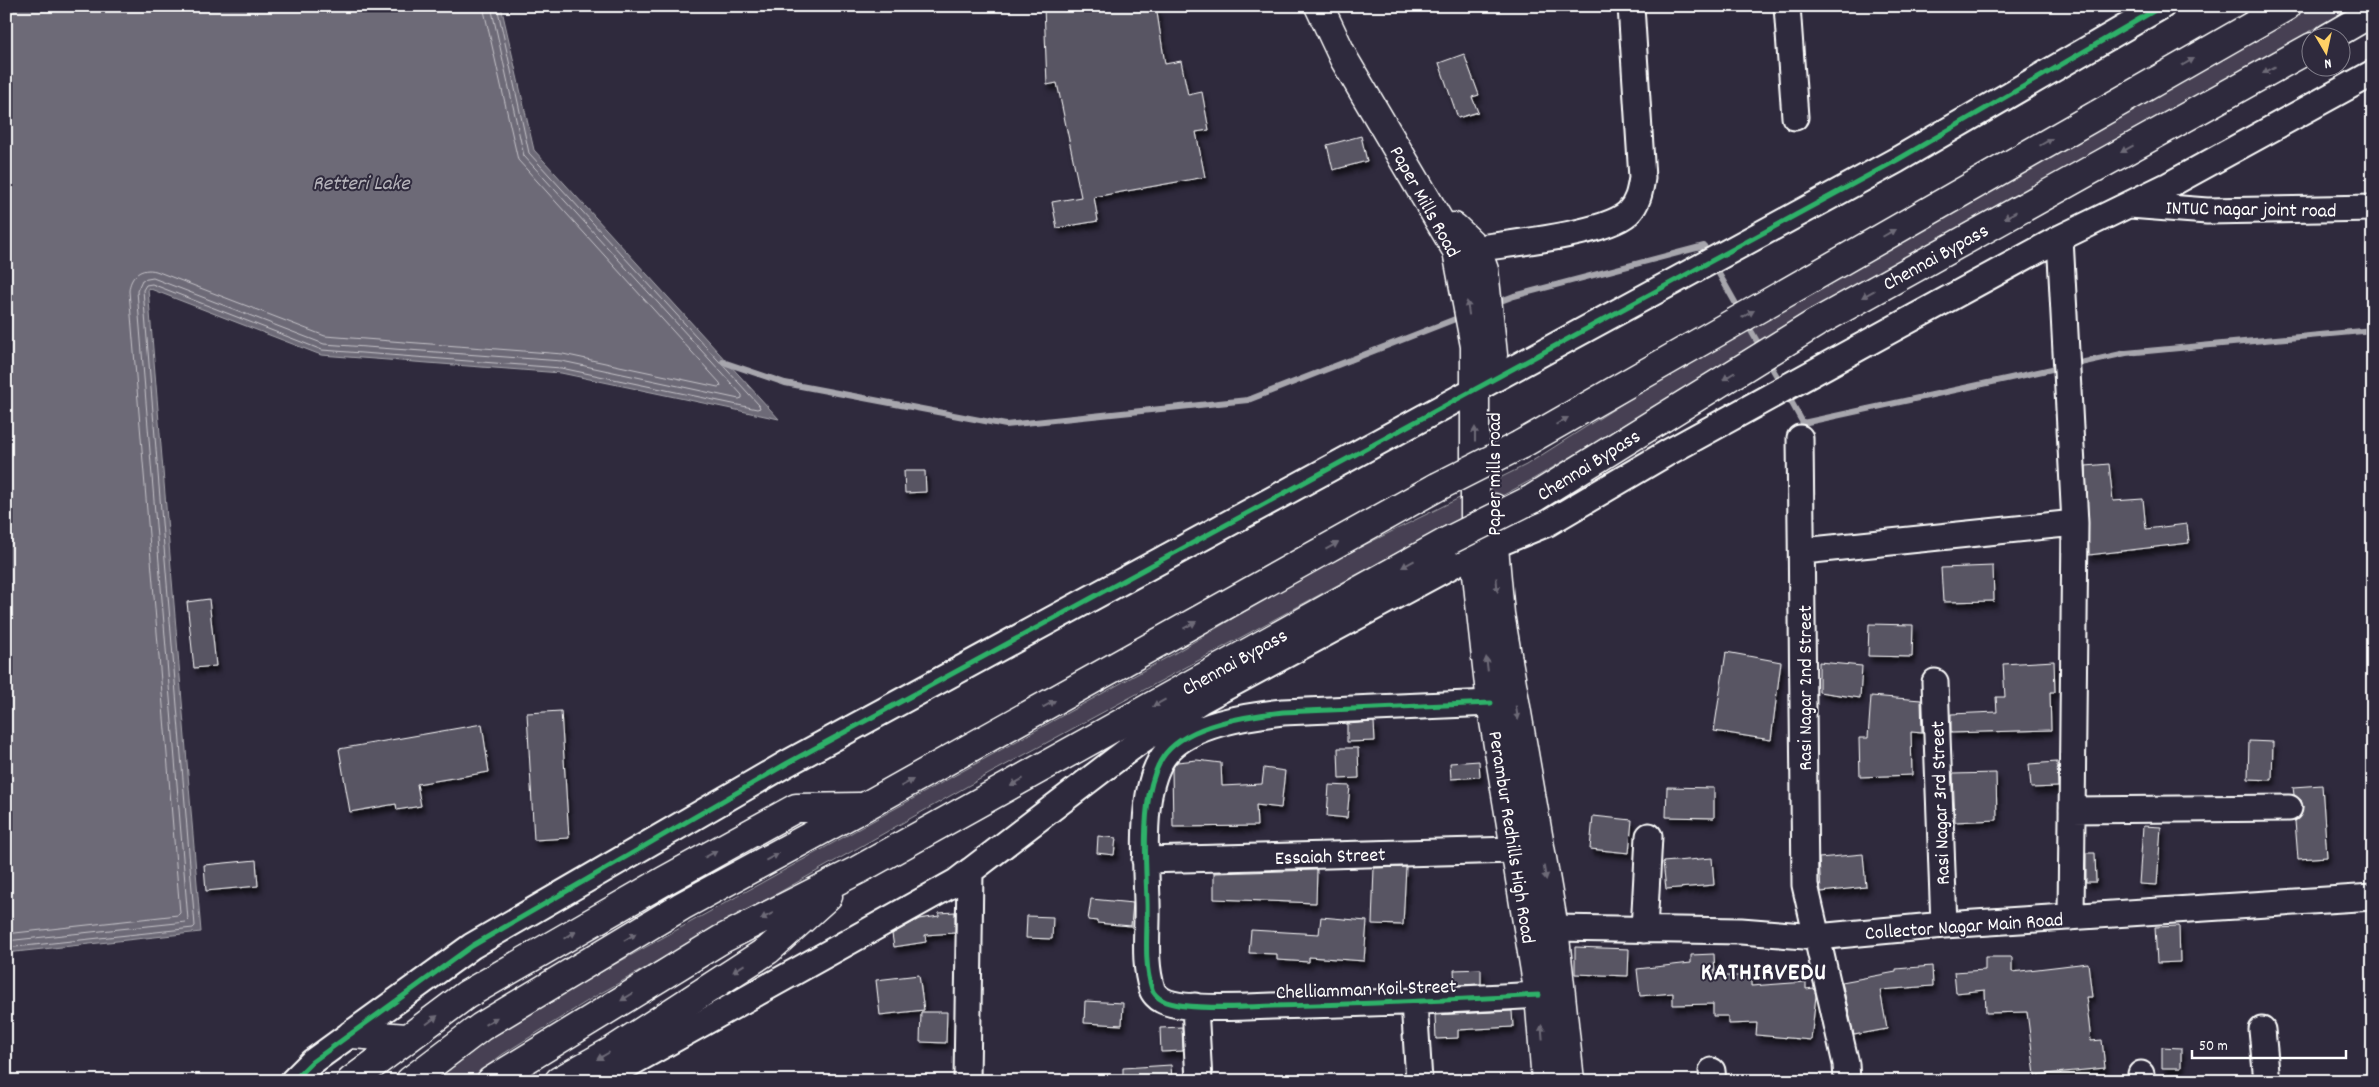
<svg xmlns="http://www.w3.org/2000/svg" width="2379" height="1087" viewBox="0 0 2379 1087" font-family="Dekko,sans-serif">
  <defs>
    <filter id="shadow"><feDropShadow dx="3" dy="5.5" stdDeviation="2.5" flood-color="#0009"/></filter>
  </defs>
  <rect width="100%" height="100%" fill="#2f2a3d"/>
  <filter id="ink" filterUnits="userSpaceOnUse"><feTurbulence type="fractalNoise" baseFrequency=".02" numOctaves="2"/><feDisplacementMap in="SourceGraphic" scale="10" xChannelSelector="R" yChannelSelector="G"/><feConvolveMatrix kernelMatrix="1 2 1 2 8 2 1 2 1" color-interpolation-filters="sRGB"/></filter>
  <g filter="url(#ink)">
    <!-- green -->
    <path fill="#464152" stroke="#a2a0a8" d="M2301 6H2354L2048 182 1967 223 1535 478 989 774 594 997 503 1054 467 1081H435L488 1040 583 982 1175 653 1314 570 1526 465 1738 330Z"/>
    <!-- water -->
    <path fill="#6d6a77" stroke="#a7a6ad" d="M6 6H501L534 150 779 419 561 373 321 355 148 288 201 932 6 953Z"/>
    <g fill="none" stroke-linecap="round" stroke-linejoin="round">
      <!-- shore -->
      <path stroke="#c5c3c9" stroke-width="1" d="M6 934 178 915 180 913 129 291C130 276 141 267 156 271L325 336 563 354 718 387 721 386 720 383 518 160 483 6
        M6 941 186 922 188 920 137 291 142 280 153 278 324 344 562 361 739 399 742 398V395L524 156 491 6
        M6 948 193 928 195 926 143 290 146 285 152 284 322 350 561 368 757 409 760 408 759 405 529 153 497 6"/>
      <!-- stream -->
      <path stroke="#a7a6ad" stroke-width="6" d="M1714 265 1740 311
        M1493 304 1514 296 1704 246 1709 257
        M1746 322 1762 350
        M1768 361 1782 385
        M723 362 785 383 1006 425 1248 400 1463 316
        M2071 365 2126 353 2373 330
        M1787 394 1803 423 2061 367"/>
    </g>
    <!-- building -->
    <path fill="#595564" stroke="#fff" filter="url(#shadow)" d="M1044 6H1156L1165 64 1181 61 1188 95 1202 92 1209 130 1196 132 1205 177 1094 197 1098 221 1057 228 1052 202 1081 197 1057 83 1047 85Z
      M1464 54 1479 95 1472 97 1478 112 1458 118 1439 63Z
      M1361 136 1367 161 1333 170 1327 145Z
      M2109 464 2113 501 2143 499 2146 529 2187 524 2189 543 2089 555 2086 466Z
      M904 471H925L926 492 905 493Z
      M1993 566 1994 601 1943 602 1941 568Z
      M209 599 216 666 194 668 187 602Z
      M1869 624 1913 625 1912 657 1868 656Z
      M1726 652 1781 662 1771 740 1714 731Z
      M2054 661 2055 692H2050L2051 730 1951 733V714L1997 712 1996 697H2005L2003 664Z
      M1819 662 1862 666 1860 698 1819 692Z
      M1871 696 1921 700 1922 733 1911 732 1912 775 1860 777 1859 738H1868Z
      M561 711 569 838 534 840 527 713Z
      M1374 722 1375 741 1347 742V724Z
      M482 724 489 772 417 784 421 806 397 810 396 804 350 812 339 749Z
      M2249 741 2273 742 2272 780 2248 779Z
      M1338 748H1358L1359 778 1339 779Z
      M1197 760 1221 763 1222 786 1262 784 1264 768 1285 771 1281 808 1256 805 1257 826 1173 827 1172 769 1177 762Z
      M1479 761 1480 777 1451 779 1450 763Z
      M2057 762 2058 787 2031 788 2029 764Z
      M1996 773 1997 820 1955 822 1953 774Z
      M1329 785 1350 786 1347 818 1327 816Z
      M2322 785 2327 857 2298 859 2295 821 2301 815 2303 807 2301 800 2294 795 2293 787Z
      M1667 787 1714 788V818L1666 817Z
      M1593 816 1632 820 1629 853 1590 849Z
      M2143 826 2161 827 2157 885 2139 884Z
      M1098 836 1116 838 1114 855 1097 853Z
      M2086 853H2095L2096 882H2086Z
      M1863 854 1866 887 1821 892 1819 858Z
      M1712 858 1714 885 1666 889 1663 862Z
      M256 860 258 886 206 891 204 865Z
      M1406 867 1403 925 1372 924 1374 868Z
      M1317 870 1316 903 1214 899V873Z
      M1091 899 1133 903 1131 926 1097 923V921L1088 920Z
      M955 912V933L925 935 926 942 894 947 892 934 919 919 939 916V913Z
      M1027 916 1053 917 1052 939 1026 938Z
      M1321 917 1367 921 1364 961 1309 957V962L1277 960V954L1249 953 1251 930 1319 934Z
      M2179 926 2180 962 2157 963 2155 927Z
      M1575 947 1629 949 1628 976 1575 974Z
      M1714 954 1715 976H1751V986L1806 982V989L1814 988 1816 996 1811 1040 1756 1035 1757 1023 1728 1024V1016H1713V1004L1673 1005V993L1640 996 1637 969 1691 963V955Z
      M1985 957H2012V972L2088 963 2092 997H2086L2091 1041 2102 1040 2105 1068 2035 1075 2027 1012 1986 1013 1985 990 1956 993 1954 972 1985 970Z
      M1932 966 1933 986 1880 990 1887 1029 1854 1035 1842 982 1896 972V969Z
      M1481 969V984L1455 985 1454 970Z
      M919 975 924 1010 880 1015 876 980Z
      M1085 1001 1123 1003 1122 1025 1084 1023Z
      M1512 1011 1513 1027 1458 1030V1038L1436 1039 1435 1015Z
      M921 1012H947L946 1043 920 1042Z
      M1182 1027 1183 1051 1161 1052 1160 1028Z
      M2162 1047 2181 1048V1068H2162Z
      M1171 1065 1172 1081H1123V1068Z"/>
    <g fill="none" stroke-linecap="round" stroke-linejoin="round">
      <defs>
        <path id="minor" d="M1787 6 1795 117
          M2130 205 2207 211 2373 208
          M2060 238 2075 523 2071 917
          M1457 251C1496 245 1602 236 1628 213 1638 203 1640 191 1642 178L1631 6
          M1800 438 1805 885 1846 1064 1847 1081
          M1803 551 2075 523
          M1935 682 1944 925
          M1491 703 1283 712C1247 716 1190 724 1166 753 1156 765 1152 780 1149 795 1143 829 1146 867 1147 902 1148 930 1143 961 1152 989 1153 993 1158 998 1162 1000 1180 1011 1248 1007 1272 1006 1361 1004 1450 1000 1539 995
          M2072 810 2289 808
          M1145 860 1514 850
          M1644 930 1649 836
          M1535 931 1554 928 1741 931 1817 937 1944 925 2373 897
          M1414 1002 1419 1081
          M1195 1006 1199 1081
          M2262 1030 2267 1081
          M1712 1071 1713 1081
          M293 1081 312 1062 472 946 786 764 1897 160 2162 6
          M599 1081 956 882 1136 744 1200 701 1475 553 1548 523 1667 453 1891 330 2060 238 2169 185 2373 73
          M967 1081 970 871
          M2141 1081V1074"/>
        <path id="major" d="M1319 6 1344 59 1457 251 1475 346V553L1479 594 1491 703 1539 995 1546 1081
          M1454 227 1476 248 1484 270 1493 355
          M1494 508V547L1500 614 1554 928 1570 1081"/>
        <path id="highway" d="M2328 38 2373 12
          M1520 445 2287 6
          M1532 499 1816 323 2312 47
          M352 1034 407 1038
          M351 1081 466 995 664 881 796 808 859 807
          M410 1081 481 1027 682 906 864 807 1437 487
          M491 1081 722 939 858 870 1450 540
          M559 1081 612 1051 768 950 828 896"/>
      </defs>
      <!-- minor casing -->
      <use href="#minor" stroke="#fff" stroke-width="29"/>
      <!-- major casing -->
      <use href="#major" stroke="#fff" stroke-width="31"/>
      <!-- highway casing -->
      <use href="#highway" stroke="#fff" stroke-width="31"/>
      <!-- minor -->
      <use href="#minor" stroke="#2f2a3d" stroke-width="25"/>
      <!-- major -->
      <use href="#major" stroke="#2f2a3d" stroke-width="28"/>
      <!-- highway -->
      <use href="#highway" stroke="#2f2a3d" stroke-width="28"/>
      <defs>
        <path id="highway-bridge" d="M1437 487 1520 445
          M1450 540 1532 499"/>
      </defs>
      <!-- highway-bridge casing -->
      <use href="#highway-bridge" stroke="#fff" stroke-width="31" stroke-linecap="butt"/>
      <!-- highway-bridge -->
      <use href="#highway-bridge" stroke="#2f2a3d" stroke-width="28"/>
      <defs>
        <path id="cycleway" d="M1491 703 1283 712C1247 716 1190 724 1166 753 1156 765 1152 780 1149 795 1143 829 1146 867 1147 902 1148 930 1143 961 1152 989 1153 993 1158 998 1162 1000 1180 1011 1248 1007 1272 1006 1361 1004 1450 1000 1539 995
          M293 1081 312 1062 472 946 786 764 1897 160 2162 6"/>
      </defs>
      <!-- cycleway casing -->
      <use href="#cycleway" stroke="#2f2a3d" stroke-width="8"/>
      <!-- cycleway -->
      <use href="#cycleway" stroke="#2db169" stroke-width="5"/>
    </g>
    <!-- one-way arrows -->
    <defs><path id="oneway-solid" d="M-6-.8H1V-3.2L6.5 0L1 3.2V.8H-6Z" transform="scale(1.25)"/></defs>
    <g fill="#6d6a77">
      <use href="#oneway-solid" transform="translate(2188 62) rotate(-30)"/>
      <use href="#oneway-solid" transform="translate(2269 70) rotate(151)"/>
      <use href="#oneway-solid" transform="translate(2046 142) rotate(-30)"/>
      <use href="#oneway-solid" transform="translate(2127 149) rotate(151)"/>
      <use href="#oneway-solid" transform="translate(2010 215) rotate(151)"/>
      <use href="#oneway-solid" transform="translate(1889 233) rotate(-30)"/>
      <use href="#oneway-solid" transform="translate(1868 294) rotate(151)"/>
      <use href="#oneway-solid" transform="translate(1468 308) rotate(-99)"/>
      <use href="#oneway-solid" transform="translate(1748 314) rotate(-30)"/>
      <use href="#oneway-solid" transform="translate(1729 376) rotate(148)"/>
      <use href="#oneway-solid" transform="translate(1562 421) rotate(-30)"/>
      <use href="#oneway-solid" transform="translate(1475 434) rotate(-90)"/>
      <use href="#oneway-solid" transform="translate(1332 546) rotate(-29)"/>
      <use href="#oneway-solid" transform="translate(1408 564) rotate(151)"/>
      <use href="#oneway-solid" transform="translate(1497 585) rotate(85)"/>
      <use href="#oneway-solid" transform="translate(1190 625) rotate(-29)"/>
      <use href="#oneway-solid" transform="translate(1487 664) rotate(-97)"/>
      <use href="#oneway-solid" transform="translate(1159 703) rotate(151)"/>
      <use href="#oneway-solid" transform="translate(1049 704) rotate(-29)"/>
      <use href="#oneway-solid" transform="translate(1517 713) rotate(80)"/>
      <use href="#oneway-solid" transform="translate(1017 782) rotate(151)"/>
      <use href="#oneway-solid" transform="translate(907 783) rotate(-29)"/>
      <use href="#oneway-solid" transform="translate(711 854) rotate(-29)"/>
      <use href="#oneway-solid" transform="translate(772 857) rotate(-28)"/>
      <use href="#oneway-solid" transform="translate(1545 873) rotate(80)"/>
      <use href="#oneway-solid" transform="translate(767 916) rotate(153)"/>
      <use href="#oneway-solid" transform="translate(570 935) rotate(-30)"/>
      <use href="#oneway-solid" transform="translate(630 937) rotate(-31)"/>
      <use href="#oneway-solid" transform="translate(739 968) rotate(147)"/>
      <use href="#oneway-solid" transform="translate(627 997) rotate(148)"/>
      <use href="#oneway-solid" transform="translate(432 1020) rotate(-37)"/>
      <use href="#oneway-solid" transform="translate(491 1021) rotate(-31)"/>
      <use href="#oneway-solid" transform="translate(1542 1032) rotate(-95)"/>
      <use href="#oneway-solid" transform="translate(603 1056) rotate(150)"/>
    </g>
  </g>
  <g text-anchor="middle" stroke-width="4" stroke-linejoin="round" paint-order="stroke">
    <!-- street labels -->
    <g font-size="20" fill="#fff" stroke="#2f2a3d">
      <text transform="translate(1426 201) rotate(61)" y="7">Paper Mills Road</text>
      <text transform="translate(2251 208) rotate(1)" y="7">INTUC nagar joint road</text>
      <text transform="translate(1935 256) rotate(-29)" y="7">Chennai Bypass</text>
      <text transform="translate(1588 464) rotate(-32)" y="7">Chennai Bypass</text>
      <text transform="translate(1493 474) rotate(-90)" y="7">Paper mills road</text>
      <text transform="translate(1234 661) rotate(-29)" y="7">Chennai Bypass</text>
      <text transform="translate(1804 688) rotate(-90)" y="7">Rasi Nagar 2nd Street</text>
      <text transform="translate(1939 803) rotate(-92)" y="7">Rasi Nagar 3rd Street</text>
      <text transform="translate(1513 837) rotate(81)" y="7">Perambur Redhills High Road</text>
      <text transform="translate(1330 855) rotate(-2)" y="7">Essaiah Street</text>
      <text transform="translate(1964 925) rotate(-4)" y="7">Collector Nagar Main Road</text>
      <text transform="translate(1366 988) rotate(-2)" y="7">Chelliamman Koil Street</text>
    </g>
    <!-- water labels -->
    <g font-size="21" font-style="italic" fill="#b6b4bb" stroke="#2f2a3d">
      <text x="361" y="189">Retteri Lake</text>
    </g>
    <!-- district labels -->
    <g font-size="25" font-weight="bold" letter-spacing="1" fill="#fff" stroke="#2f2a3d">
      <text x="1764" y="979">KATHIRVEDU</text>
    </g>
  </g>
  <!-- margin -->
  <rect width="2379" height="1087" fill="none" stroke="#2f2a3d" stroke-width="25"/>
  <rect x="12" y="12" width="2354" height="1062" fill="none" stroke="#fff" stroke-width="2" filter="url(#ink)"/>
  <!-- north arrow -->
  <g transform="translate(2326 52) rotate(171)"><circle r="24" fill="#2f2a3d" stroke="#827f8b"/>
  <path d="M0-4L9 19L0 12L-9 19Z" fill="#ffd166"/>
  <text y="-8" font-size="14" font-weight="bold" text-anchor="middle" fill="#ffffff">N</text>
  </g>
  <!-- scale -->
  <path d="M2192 1050v8h154v-8" fill="none" stroke="#ffffff" stroke-width="2.5"/>
  <text x="2199" y="1050" font-size="15" fill="#ffffff" stroke="#2f2a3d" stroke-width="4" paint-order="stroke">50 m</text>
</svg>
